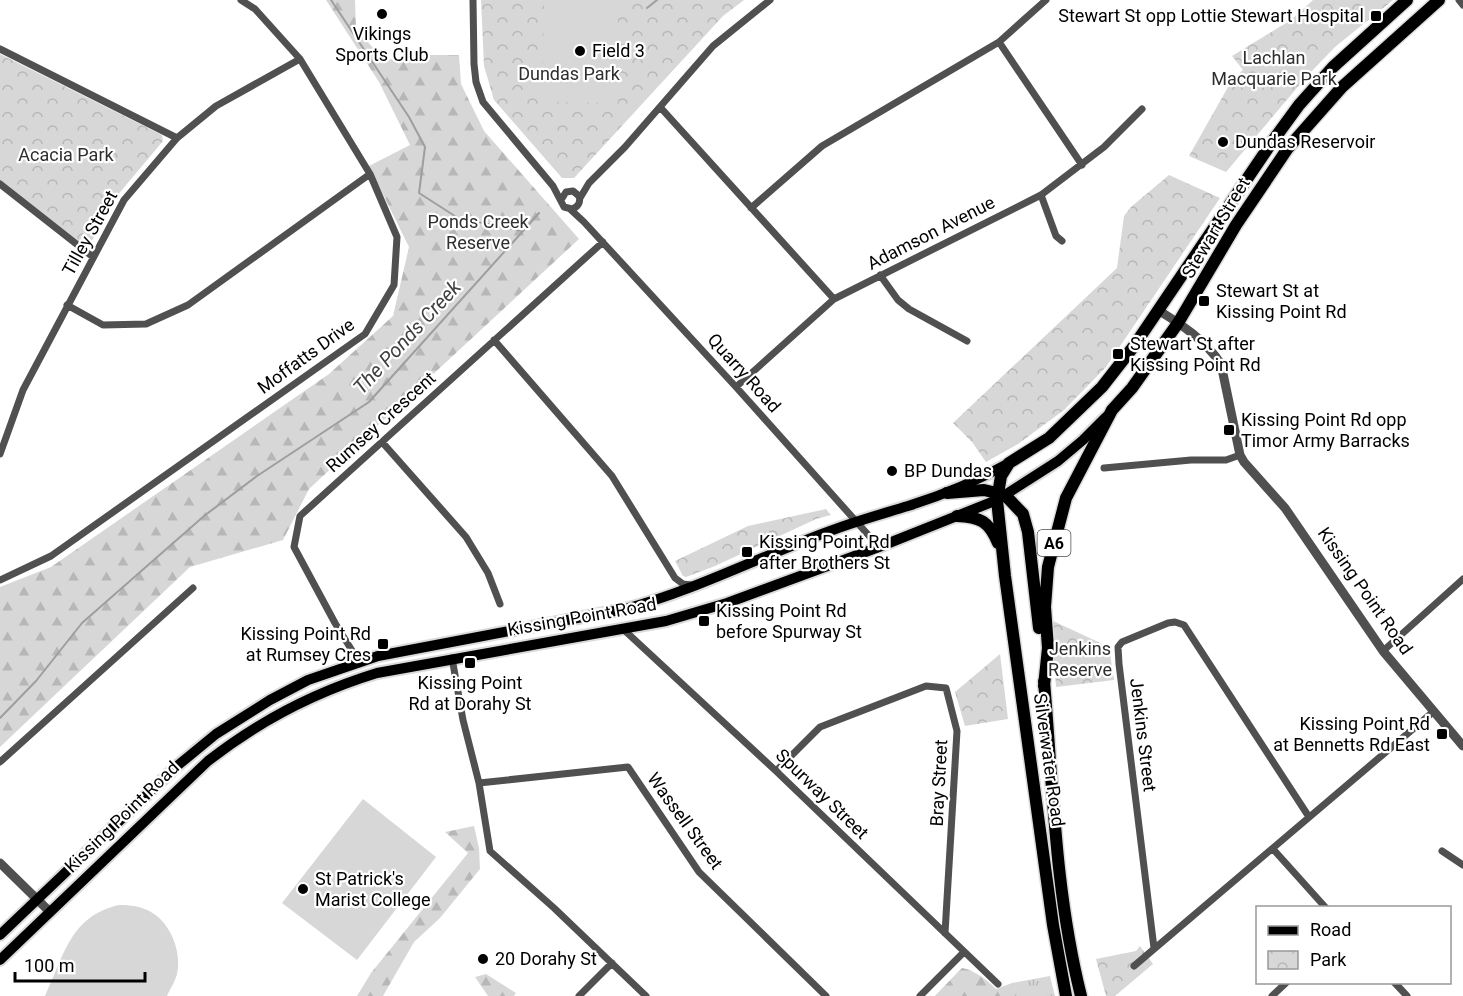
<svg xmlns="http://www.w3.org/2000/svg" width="1463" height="996" viewBox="0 0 1463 996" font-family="Roboto,sans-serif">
  <defs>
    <pattern id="grass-tufts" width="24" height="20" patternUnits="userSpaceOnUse" patternTransform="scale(1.5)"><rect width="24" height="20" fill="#d7d7d7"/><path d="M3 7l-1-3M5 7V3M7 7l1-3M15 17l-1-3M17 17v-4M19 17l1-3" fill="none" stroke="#b7b7b7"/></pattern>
    <pattern id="forest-firs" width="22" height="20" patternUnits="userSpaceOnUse" patternTransform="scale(1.5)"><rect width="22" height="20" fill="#d7d7d7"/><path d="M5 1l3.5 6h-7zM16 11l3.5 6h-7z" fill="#b7b7b7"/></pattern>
    <pattern id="park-crowns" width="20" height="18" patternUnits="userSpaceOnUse" patternTransform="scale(1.5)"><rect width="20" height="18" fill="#d7d7d7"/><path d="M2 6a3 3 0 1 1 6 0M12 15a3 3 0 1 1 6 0" fill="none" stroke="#b7b7b7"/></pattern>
  </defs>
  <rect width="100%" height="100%" fill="#fff"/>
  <!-- grass -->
  <path fill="url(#grass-tufts)" d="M962 968 970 970 996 989 1012 983 1050 976 1055 996H935Z"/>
  <!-- forest -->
  <path fill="url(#forest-firs)" d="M326 0H355L356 29 385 61 407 55H459L461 84 484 131 579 239 309 489 283 540 190 567 0 747V587L51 567 329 374 393 316 409 247 369 166 410 145 379 82Z
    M474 826 479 848 480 869 440 918 414 942 383 996H357L371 973 468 853 445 832Z
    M962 968C977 971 993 984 1002 996H935Z
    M486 974 516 993 514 996H488L475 977Z"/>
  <!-- park -->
  <path fill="url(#park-crowns)" d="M481 0H744L723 16 574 178H562L494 100 484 66Z
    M1313 0H1393L1335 47 1307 76 1226 172 1189 156 1232 80 1243 70 1232 56 1291 20Z
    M0 54 162 135 163 141 116 197 90 244 84 245 0 181Z
    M1169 175 1220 198 1106 367 1064 410 1018 444 986 462 972 442 953 423 1117 268 1124 216 1131 207Z
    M826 509 831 515 816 519 715 566 686 577 683 576 675 561 748 526Z
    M1051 620 1109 647 1114 680 1056 687Z
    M1000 654 1008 719 965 726 955 692Z
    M1140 946 1153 964 1115 996H1106L1096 959 1136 951Z"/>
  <!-- pitch -->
  <path fill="#d7d7d7" d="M544 0H618V103L542 102Z
    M363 799 436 857 357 960 282 903Z
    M119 905C130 905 141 906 151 912 171 923 182 953 177 974 175 982 170 989 167 996H45C64 956 70 916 119 905Z"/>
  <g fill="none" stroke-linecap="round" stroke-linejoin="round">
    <!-- stream -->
    <path stroke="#9e9e9e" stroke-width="2" d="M647 8 657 0
      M523 231 539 213
      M0 718 36 681 82 623 204 516 257 476 369 402 523 231 458 218 419 193 425 147 409 117 331 0"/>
    <defs>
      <path id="primary" d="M0 935 177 766 216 734 270 700 308 680 378 656 625 609C696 590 761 556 830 531 856 521 882 514 908 506 943 495 977 481 1009 463
        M0 960 208 761C259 721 315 692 377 673L666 621 727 603 879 547 997 500 1058 461 1083 440 1106 417"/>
      <path id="trunk" d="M947 493 984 490 1005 495 1023 514 1028 532 1039 628
        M957 516C980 517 989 521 998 543
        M1044 681C1053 787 1055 892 1081 996
        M1044 686 1048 648 1045 607 1048 567 1066 498 1112 410 1132 388 1178 323 1236 225 1288 148 1342 87 1439 0
        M1066 996 1053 925 1005 576 997 500 1001 476 1009 463 1049 438 1102 387 1134 346 1272 142 1299 105 1333 67 1407 0"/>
    </defs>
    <!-- primary casing -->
    <use href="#primary" stroke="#dbdbdb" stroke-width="14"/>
    <!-- trunk casing -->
    <use href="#trunk" stroke="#dbdbdb" stroke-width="15"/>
    <!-- minor -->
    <path stroke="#505050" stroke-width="7" d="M473 0 474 64 476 82 483 102 553 186 564 207 572 209C578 207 581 202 579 196L573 191 566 192 561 200
      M1459 0 1463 5
      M999 42 1082 165
      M0 49 177 138
      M660 107 834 299
      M0 184 93 257
      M1041 195 1056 236 1062 241
      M580 198 589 183 625 147 713 46 770 0
      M751 208 822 146 999 42 1046 0
      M570 209 584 222 736 387 879 547
      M880 275 898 300 909 309 967 341
      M67 305 103 325 146 324 188 305 370 174
      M494 340 612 476 675 578 683 584 691 585
      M736 387 834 299 1041 195 1104 147 1142 109
      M382 442 466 537 488 573 500 604
      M0 454 23 390 124 200 177 138 216 106 300 59
      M1104 468 1191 460H1226L1240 455
      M0 580 51 556 365 334 394 285 397 237 370 174 300 59 255 9 241 0
      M623 629 776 771 998 984
      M1383 651 1463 579
      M452 658 463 720 479 783 490 851 554 908 646 996
      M359 662 335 623 294 547 300 516 603 242
      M0 762 193 588
      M776 771 820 727 926 686 946 688 957 731 945 933
      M479 783 628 767 699 872 826 996
      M1273 849 1326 908
      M1442 851 1463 865
      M1154 948 1119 664 1118 647 1122 642 1168 623 1175 622 1184 625 1309 817
      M1134 966 1433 712
      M1394 982 1407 996
      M579 996 612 963
      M920 996 964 952
      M1272 996 1287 982"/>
    <!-- tertiary -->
    <path stroke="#505050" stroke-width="9" d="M1158 310C1182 325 1205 340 1221 364L1240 455 1244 462 1285 508 1383 651 1463 746
      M0 863 50 912"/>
    <!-- primary -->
    <use href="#primary" stroke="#000" stroke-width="10"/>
    <!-- trunk -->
    <use href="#trunk" stroke="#000" stroke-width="12"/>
  </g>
  <!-- markers -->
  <g fill="#000" stroke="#fff" stroke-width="2">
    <circle cx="382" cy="14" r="6"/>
    <rect x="1370" y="10" width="12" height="12" rx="3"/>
    <circle cx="580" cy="51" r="6"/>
    <circle cx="1223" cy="142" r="6"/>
    <rect x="1198" y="295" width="12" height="12" rx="3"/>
    <rect x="1112" y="348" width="12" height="12" rx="3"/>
    <rect x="1223" y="424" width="12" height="12" rx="3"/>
    <circle cx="892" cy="471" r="6"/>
    <rect x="741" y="546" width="12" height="12" rx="3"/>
    <rect x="698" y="615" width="12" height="12" rx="3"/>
    <rect x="377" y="638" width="12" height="12" rx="3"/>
    <rect x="464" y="657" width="12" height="12" rx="3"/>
    <rect x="1436" y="728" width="12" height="12" rx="3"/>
    <circle cx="303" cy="889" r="6"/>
    <circle cx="483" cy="959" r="6"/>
  </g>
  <g text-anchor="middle" stroke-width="4.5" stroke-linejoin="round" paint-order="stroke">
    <!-- shield labels -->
    <rect fill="#fff" stroke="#4c4c4c" stroke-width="1.5" x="1037.5" y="530" width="33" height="26" rx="4.5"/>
    <g font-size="16" font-weight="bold" fill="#000">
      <text x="1054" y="549">A6</text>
    </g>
    <!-- poi labels -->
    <g font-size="18" fill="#000" stroke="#fff" text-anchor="start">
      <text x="1364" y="22" text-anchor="end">Stewart St opp Lottie Stewart Hospital</text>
      <text x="382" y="40" text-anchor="middle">Vikings<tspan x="382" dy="21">Sports Club</tspan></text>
      <text x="592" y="57">Field 3</text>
      <text x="1235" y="148">Dundas Reservoir</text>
      <text x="1216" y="297">Stewart St at<tspan x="1216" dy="21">Kissing Point Rd</tspan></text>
      <text x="1130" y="350">Stewart St after<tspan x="1130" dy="21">Kissing Point Rd</tspan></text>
      <text x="1241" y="426">Kissing Point Rd opp<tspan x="1241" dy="21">Timor Army Barracks</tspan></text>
      <text x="904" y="477">BP Dundas</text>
      <text x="759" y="548">Kissing Point Rd<tspan x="759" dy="21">after Brothers St</tspan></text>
      <text x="716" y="617">Kissing Point Rd<tspan x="716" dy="21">before Spurway St</tspan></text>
      <text x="371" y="640" text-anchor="end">Kissing Point Rd<tspan x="371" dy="21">at Rumsey Cres</tspan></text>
      <text x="470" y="689" text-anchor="middle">Kissing Point<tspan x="470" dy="21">Rd at Dorahy St</tspan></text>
      <text x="1430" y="730" text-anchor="end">Kissing Point Rd<tspan x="1430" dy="21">at Bennetts Rd East</tspan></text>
      <text x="315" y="885">St Patrick's<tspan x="315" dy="21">Marist College</tspan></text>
      <text x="495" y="965">20 Dorahy St</text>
    </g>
    <!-- park labels -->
    <g font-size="18" fill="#2e2e2e" stroke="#fff">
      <text x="1274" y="64">Lachlan<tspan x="1274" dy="21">Macquarie Park</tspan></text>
      <text x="569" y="80">Dundas Park</text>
      <text x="66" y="161">Acacia Park</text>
      <text x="478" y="228">Ponds Creek<tspan x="478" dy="21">Reserve</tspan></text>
      <text x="1080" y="655">Jenkins<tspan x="1080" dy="21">Reserve</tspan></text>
    </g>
    <!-- street labels -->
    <g font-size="18" fill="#000" stroke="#fff">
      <text transform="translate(1216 228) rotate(-59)" y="6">Stewart Street</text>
      <text transform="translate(90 233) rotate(-61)" y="6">Tilley Street</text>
      <text transform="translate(931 233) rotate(-27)" y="6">Adamson Avenue</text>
      <text transform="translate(306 356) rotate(-36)" y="6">Moffatts Drive</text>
      <text transform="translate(744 373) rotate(48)" y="6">Quarry Road</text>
      <text transform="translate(381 422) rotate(-42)" y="6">Rumsey Crescent</text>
      <text transform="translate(1365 591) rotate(55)" y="6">Kissing Point Road</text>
      <text transform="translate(582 617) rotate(-10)" y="6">Kissing Point Road</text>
      <text transform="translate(1143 735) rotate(83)" y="6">Jenkins Street</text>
      <text transform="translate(1049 760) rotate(82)" y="6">Silverwater Road</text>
      <text transform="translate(939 783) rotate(-87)" y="6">Bray Street</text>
      <text transform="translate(822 794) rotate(44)" y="6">Spurway Street</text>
      <text transform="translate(122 817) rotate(-44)" y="6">Kissing Point Road</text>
      <text transform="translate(685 821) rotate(54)" y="6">Wassell Street</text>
    </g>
    <!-- water labels -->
    <g font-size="20" font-style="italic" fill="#3f3f3f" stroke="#fff">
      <text transform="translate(407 337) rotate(-47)" y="7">The Ponds Creek</text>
    </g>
  </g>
  <!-- legend -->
  <rect x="1256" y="906" width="195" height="78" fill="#ffffff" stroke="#999999" stroke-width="1.5"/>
  <rect x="1268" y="926" width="30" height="9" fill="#000000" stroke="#999999" stroke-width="1.5"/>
  <text x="1310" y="936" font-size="18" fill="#000000">Road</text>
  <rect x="1268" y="951" width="30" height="18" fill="url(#park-crowns)" stroke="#999999" stroke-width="1.5"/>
  <text x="1310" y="966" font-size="18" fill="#000000">Park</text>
  <!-- scale -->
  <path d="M15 972v9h130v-9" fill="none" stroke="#000000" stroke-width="3"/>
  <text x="24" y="972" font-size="18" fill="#000000" stroke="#ffffff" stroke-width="4.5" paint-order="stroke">100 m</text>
</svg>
